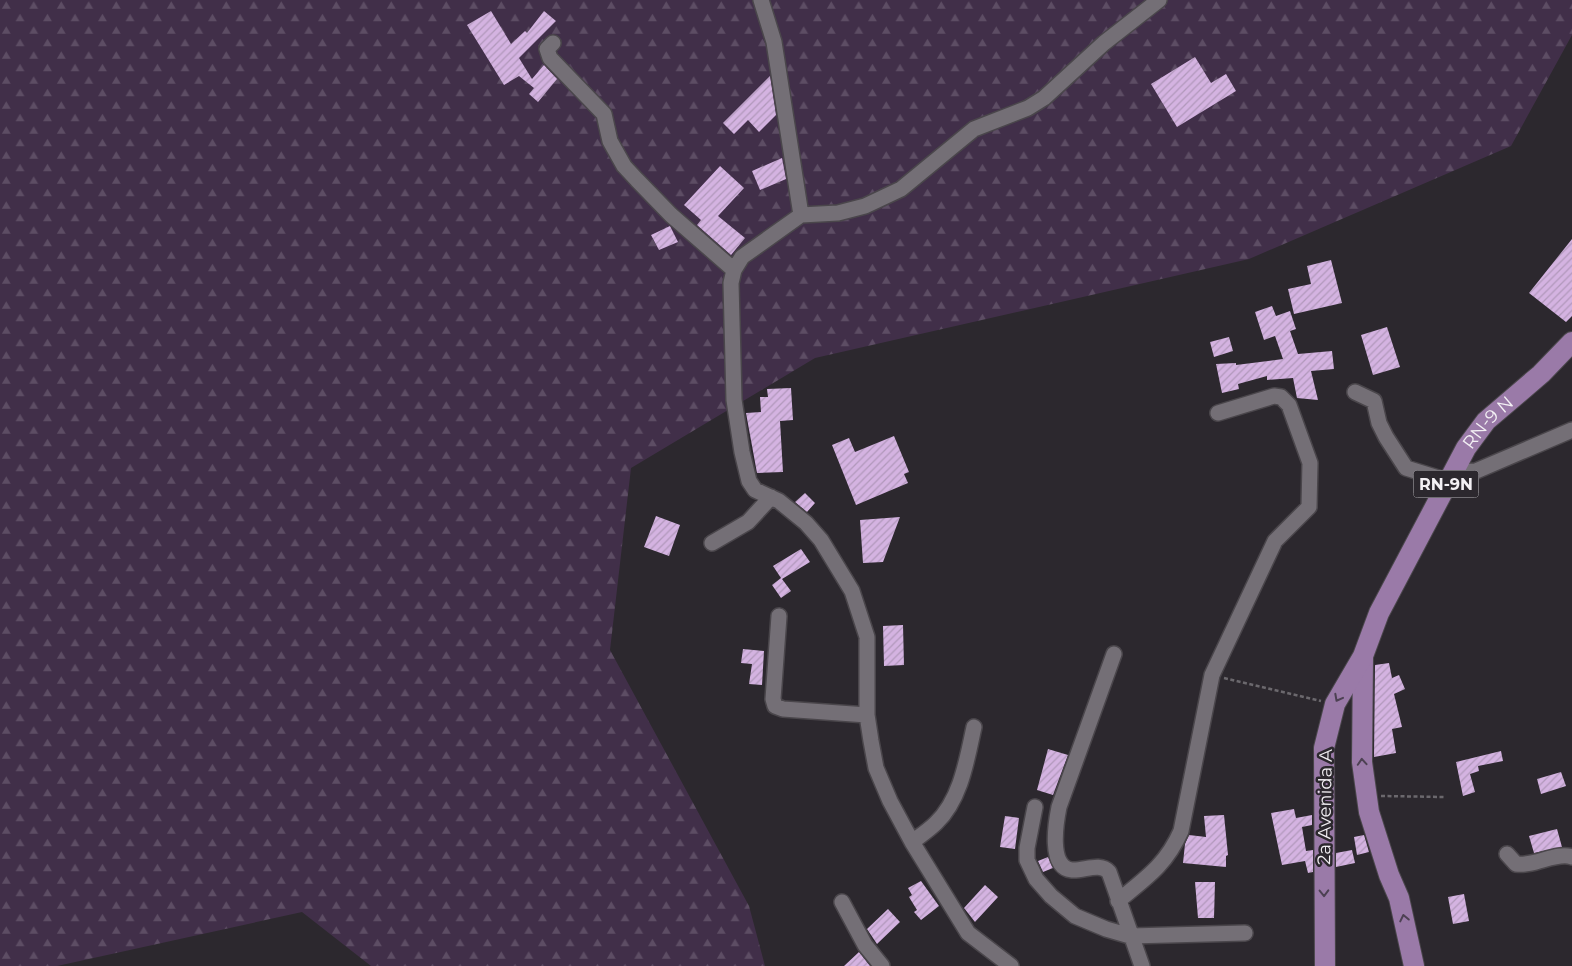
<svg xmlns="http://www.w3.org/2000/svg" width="1572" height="966" viewBox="0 0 1572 966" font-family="Montserrat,sans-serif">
  <defs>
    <pattern id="forest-firs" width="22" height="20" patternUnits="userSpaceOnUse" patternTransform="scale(1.25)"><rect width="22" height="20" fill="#412f49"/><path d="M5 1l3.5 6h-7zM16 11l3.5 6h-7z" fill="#5d4d64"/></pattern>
    <pattern id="building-hatch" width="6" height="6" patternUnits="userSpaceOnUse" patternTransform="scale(1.25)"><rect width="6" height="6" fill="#d4b3e1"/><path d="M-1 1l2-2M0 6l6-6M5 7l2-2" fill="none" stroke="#b198bb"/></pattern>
  </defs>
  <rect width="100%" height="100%" fill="#2c282e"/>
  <!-- forest -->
  <path fill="url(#forest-firs)" d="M0 0H1572V35L1511 146 1249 259 815 358 631 468 610 650 749 906 765 966H371L302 912 57 966H0Z"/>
  <!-- building -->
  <path fill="url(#building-hatch)" d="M491 11 511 44 525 31 527 33 544 11 556 21 519 58 532 79 544 65 557 79 538 102 529 94 534 88 519 76 504 85 467 25Z
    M1195 57 1211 83 1226 74 1236 91 1177 127 1151 84Z
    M770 76 776 115 759 132 748 120 734 134 723 123Z
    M782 158 786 179 760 190 752 171Z
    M720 166 744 188 718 216 745 238 731 255 697 225 701 220 684 205Z
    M670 226 678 242 659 250 651 235Z
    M1572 239V316L1566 322 1529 293Z
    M1331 260 1342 303 1294 314 1288 289 1311 284 1307 266Z
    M1272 306 1276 316 1290 311 1296 329 1290 331 1298 354 1332 351 1334 369 1311 371 1318 400 1297 398 1293 378 1267 380V376L1238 384 1239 389 1222 393 1216 364 1236 363V365L1283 359 1275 336 1264 340 1255 312Z
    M1387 327 1400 367 1373 375 1361 335Z
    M1229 337 1233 351 1214 357 1210 342Z
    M791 388 793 420 780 421 783 472 757 473 746 413 761 412 760 397H768L767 389Z
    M894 436 909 472 904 474 908 483 856 505 832 445 849 438 855 452Z
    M805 493 815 503 807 512 795 502Z
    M656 516 680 525 669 556 644 547Z
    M900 517 883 562 863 563 860 520Z
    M801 549 810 562 782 579 791 591 781 598 772 585 781 578 773 566Z
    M903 625 904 665 884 666 883 626Z
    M743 649 764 651 762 685 749 684 752 664 741 663Z
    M1389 663 1392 678 1399 675 1405 689 1394 694 1402 727 1392 729 1396 753 1374 757 1375 665Z
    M1048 749 1068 755 1053 795 1037 790Z
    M1501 751 1503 761 1478 766 1479 771 1470 774 1475 792 1463 796 1456 762Z
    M1561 772 1566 786 1541 794 1537 779Z
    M1294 809 1296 818 1312 815V825L1302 827 1306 851 1313 850V872L1308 873 1305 861 1282 865 1271 813Z
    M1224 815 1228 855 1226 856V867L1183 863 1185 844 1189 835 1206 837 1204 816Z
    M1005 816 1019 818 1015 849 1000 847Z
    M1557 829 1562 847 1534 853 1529 836Z
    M1364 835 1369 852 1357 855 1354 837Z
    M1352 850 1355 863 1336 867V853Z
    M1048 857 1053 868 1043 872 1038 861Z
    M921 881 939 906 921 920 914 912 917 910 909 897 912 895 908 888Z
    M1195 882H1215L1214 918H1198Z
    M985 885 998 897 975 922 964 908Z
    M1464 894 1469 921 1453 924 1448 897Z
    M888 909 900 922 877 944 867 929Z
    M859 952 870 966H844Z"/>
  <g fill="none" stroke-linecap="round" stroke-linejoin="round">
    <defs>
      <path id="minor" d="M761 0 774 42 801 215
        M553 43 547 49 550 58 604 114 610 141 624 166 637 180 671 215 734 270
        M1355 392 1374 401 1379 423 1386 437 1406 468 1448 481
        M1452 472 1476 471 1572 430
        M712 543 748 522 771 497
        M779 616 773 699 775 706 783 709 867 715
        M1114 654 1059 807C1056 822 1048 868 1072 870 1084 871 1100 862 1109 872L1142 966
        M1035 807 1027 848V860L1036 879 1051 896 1075 916 1106 929 1130 936 1245 933
        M912 842C920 836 929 830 936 823 961 799 967 759 974 727
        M1507 854 1516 864C1534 867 1557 851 1572 857
        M1118 901C1146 878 1166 865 1181 831L1212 675 1275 541 1309 507 1310 463 1289 405 1281 397 1274 396 1218 413
        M842 902 865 945 882 966
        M1011 966 968 933 912 842 890 801 876 768 871 741 867 715V637L852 591 821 540 806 523 779 501 755 490 749 481 742 452 734 400 731 283 734 270 742 257 801 215 838 213 865 206 901 189 974 129 1028 108 1044 98 1104 43 1159 0"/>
      <g id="major">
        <path d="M1363 658 1362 762 1369 812 1389 875 1399 898 1414 966"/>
        <path id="s1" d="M1325 966 1324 748 1335 704 1363 656 1379 613 1466 448 1486 421 1541 374 1572 342"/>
      </g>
    </defs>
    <!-- minor casing -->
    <use href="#minor" stroke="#4a464b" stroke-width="18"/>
    <!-- major casing -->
    <use href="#major" stroke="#4a464b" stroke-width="22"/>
    <!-- path -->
    <path stroke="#6b686d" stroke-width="2.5" stroke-dasharray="4 2.5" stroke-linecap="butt" d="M1224 678 1321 701
      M1381 796 1444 797"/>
    <!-- minor -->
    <use href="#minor" stroke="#746f76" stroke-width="15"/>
    <!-- major -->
    <use href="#major" stroke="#9a7aa8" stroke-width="20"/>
  </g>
  <!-- one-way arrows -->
  <defs><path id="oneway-chevron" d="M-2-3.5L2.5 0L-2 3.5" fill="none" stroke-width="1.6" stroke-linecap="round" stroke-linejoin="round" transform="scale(1.25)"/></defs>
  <g stroke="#4d4153">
    <use href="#oneway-chevron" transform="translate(1338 698) rotate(118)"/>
    <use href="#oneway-chevron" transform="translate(1362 762) rotate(-94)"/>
    <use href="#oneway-chevron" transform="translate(1324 893) rotate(89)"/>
    <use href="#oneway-chevron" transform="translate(1404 918) rotate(-102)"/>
  </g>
  <g text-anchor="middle" stroke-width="5" stroke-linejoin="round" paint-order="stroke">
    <!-- shield labels -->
    <rect fill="#2c282e" stroke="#b7b4b9" stroke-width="1" x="1413.5" y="470.5" width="65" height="27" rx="4"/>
    <g font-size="16" font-weight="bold" fill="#f3f0f4">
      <text x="1446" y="490">RN-9N</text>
    </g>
    <!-- street labels -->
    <g font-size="18" fill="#f3f0f4" stroke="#2c282e">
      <text dy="6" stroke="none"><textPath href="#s1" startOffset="585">RN-9 N</textPath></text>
      <text transform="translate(1325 807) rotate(-89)" y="6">2a Avenida A</text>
    </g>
  </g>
</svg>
